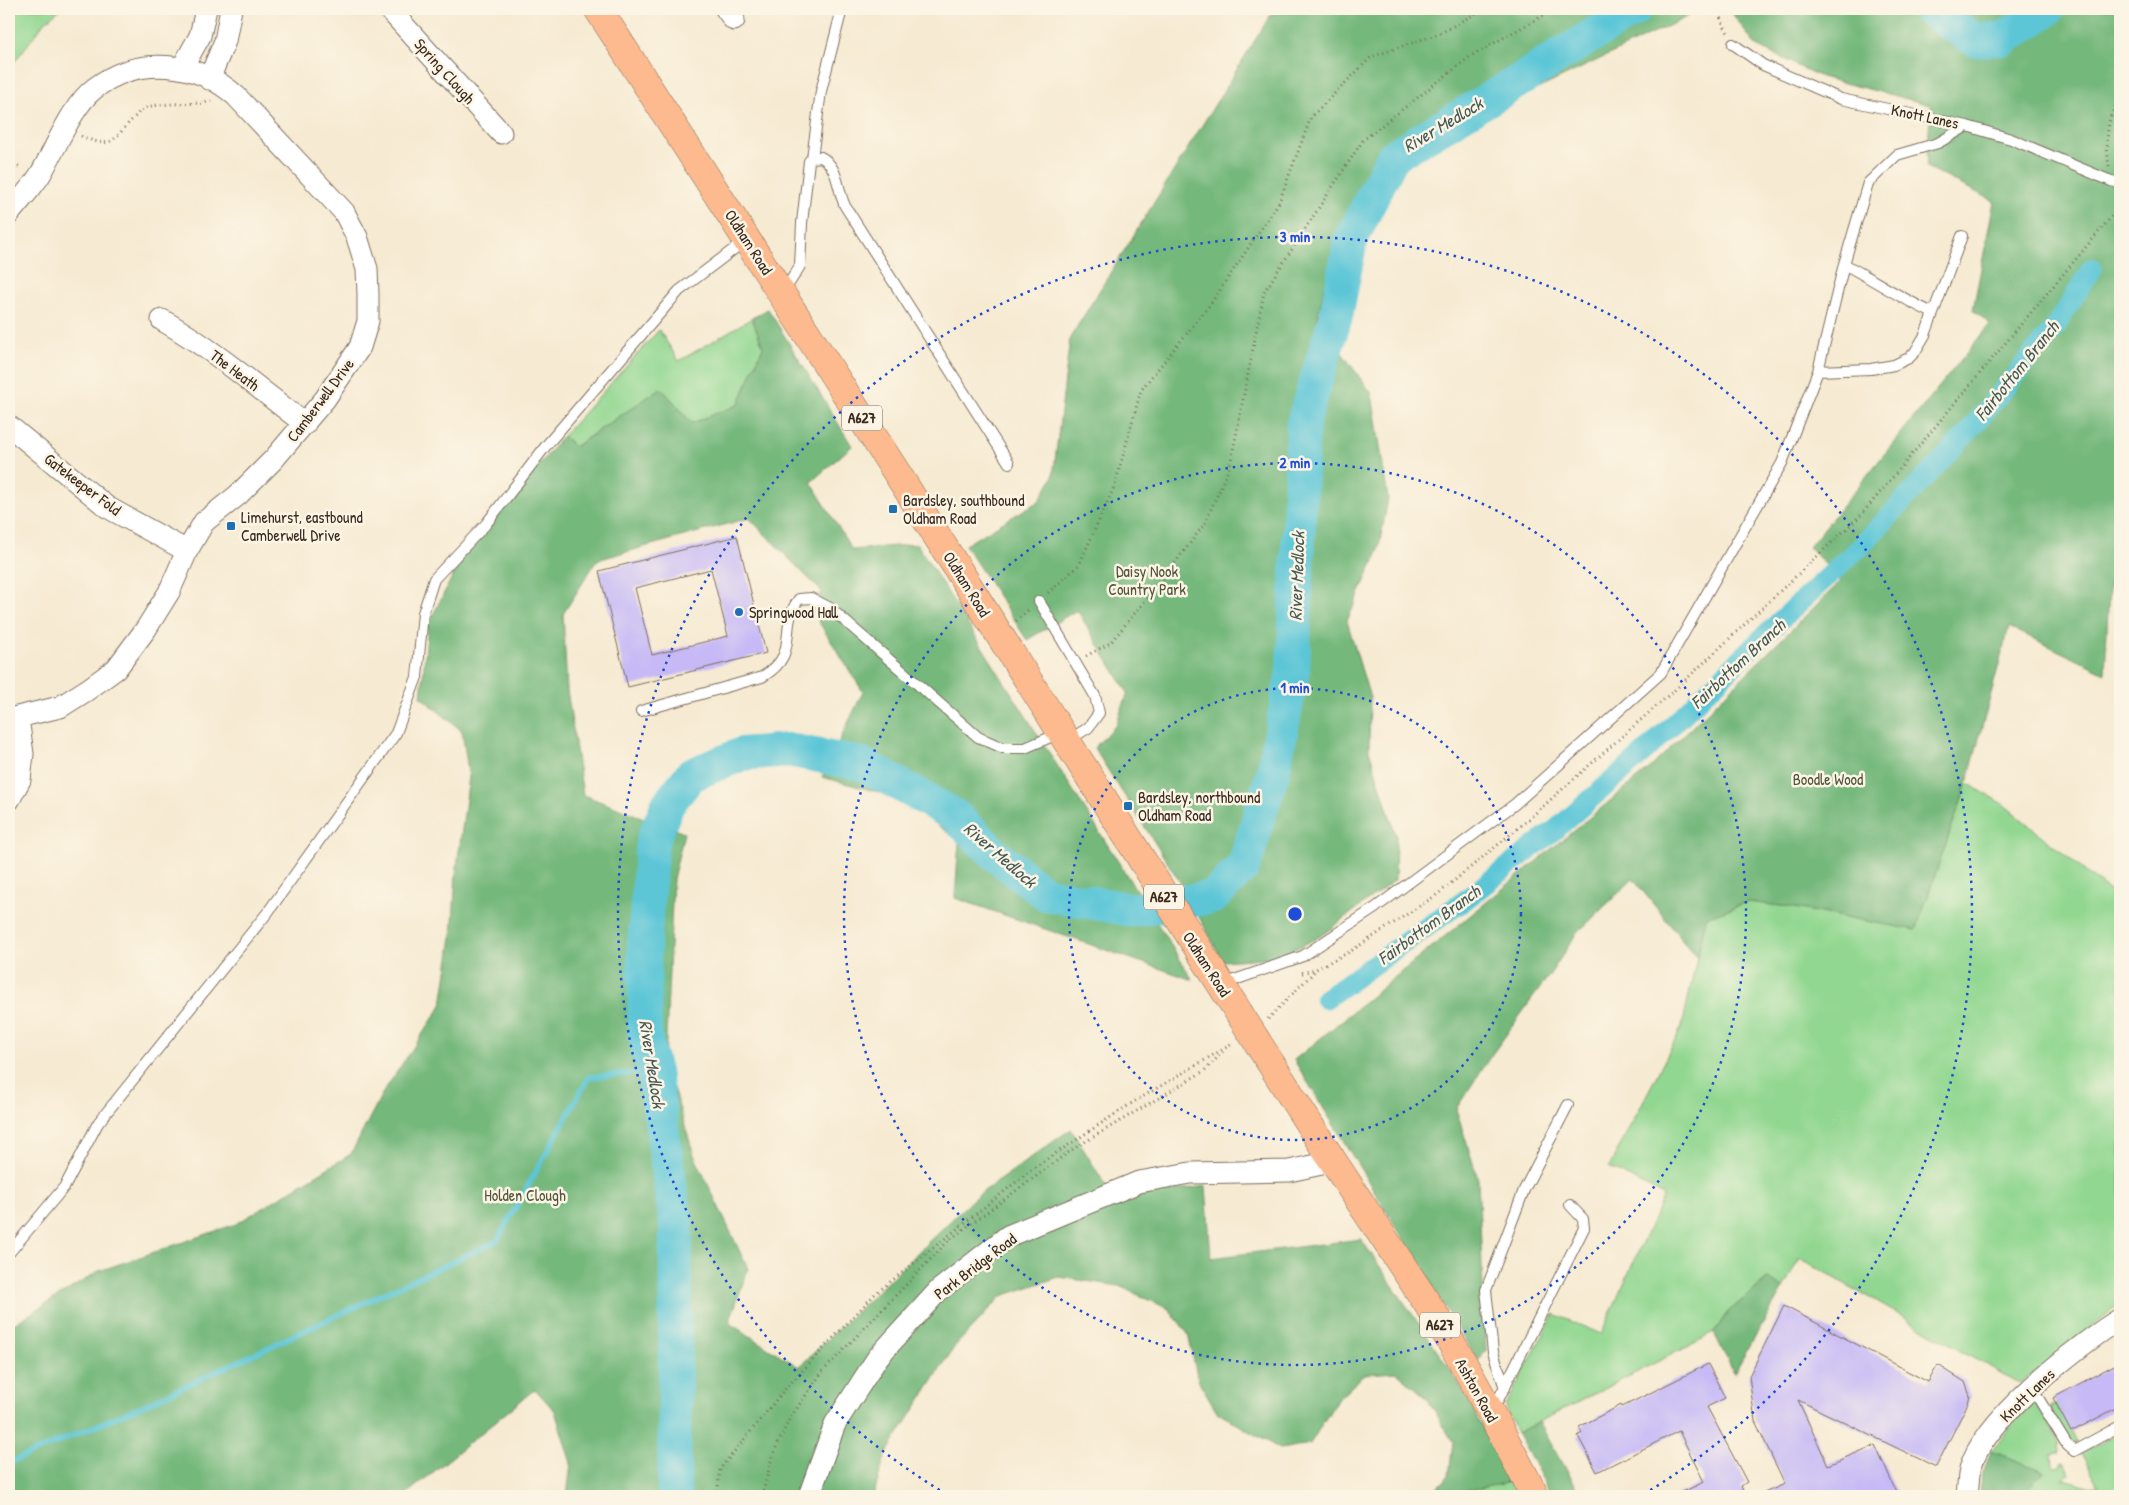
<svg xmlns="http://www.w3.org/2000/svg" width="2129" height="1505" viewBox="0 0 2129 1505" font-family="'Patrick Hand',sans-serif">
  <rect width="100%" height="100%" fill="#fcf5e5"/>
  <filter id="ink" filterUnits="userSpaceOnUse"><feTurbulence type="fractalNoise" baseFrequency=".02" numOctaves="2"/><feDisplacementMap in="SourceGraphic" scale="10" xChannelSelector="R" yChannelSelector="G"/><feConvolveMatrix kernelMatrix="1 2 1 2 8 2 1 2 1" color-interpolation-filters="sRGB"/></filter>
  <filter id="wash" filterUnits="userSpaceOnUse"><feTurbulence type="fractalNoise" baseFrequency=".0096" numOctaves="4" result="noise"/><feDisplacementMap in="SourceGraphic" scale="20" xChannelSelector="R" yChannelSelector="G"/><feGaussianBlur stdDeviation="1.12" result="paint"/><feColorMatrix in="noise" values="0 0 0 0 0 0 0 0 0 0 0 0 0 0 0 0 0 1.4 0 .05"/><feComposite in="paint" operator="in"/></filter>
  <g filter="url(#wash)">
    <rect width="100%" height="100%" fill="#f6ead2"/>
    <!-- green -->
    <path fill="#92d791" stroke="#668058" d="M9 9H60L44 23 9 69Z
      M752 318 763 347 738 405 692 423 661 388 574 447 563 436 659 330 679 361Z
      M1967 783 2003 804 2120 900V1305L2020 1384 1800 1258 1783 1288 1767 1279 1727 1313 1714 1333 1517 1433 1505 1407 1554 1314 1601 1334 1664 1195 1609 1167 1682 1027 1706 917 1748 902 1789 907 1916 930Z
      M2035 1402 2053 1431 2059 1444 2060 1453 2052 1454 2053 1466 2060 1465V1462H2063L2069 1474 2062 1478 2087 1486 2099 1485 2082 1453 2120 1432V1496H2026L2028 1488 2043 1471 1991 1451 2011 1426Z
      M2056 1403 2078 1443C2064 1442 2057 1421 2051 1410V1407Z
      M1510 1482 1518 1496H1440Z"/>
    <!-- forest -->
    <path fill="#75b87b" stroke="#58714c" d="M1282 9H1699L1683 19 1496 109 1481 88 1376 154 1336 240 1317 319 1372 394 1388 499 1378 552 1347 621 1370 698 1369 750 1396 836 1395 880 1321 936 1278 957 1223 961 1180 882 1094 748 1115 726 1128 693 1077 610 1027 640 965 545 1039 501 1053 477 1070 338 1270 16Z
      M1729 9H2120V546L2117 548 2109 587 2105 673 2009 627 1967 783 1916 930 1789 907 1748 902 1706 917 1697 958 1633 879 1576 934 1553 970 1490 1057 1456 1109 1478 1179 1486 1351 1478 1361 1294 1060 1650 768 1841 581 1809 547 1990 324 1973 310 1994 201 1926 167 1931 105 1821 77 1756 46Z
      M768 309 852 446 811 482 852 550 917 544 1193 980 955 898 959 841 901 798 822 777 863 692 812 611 822 592 749 518 597 560 563 614 567 690 583 795 684 833 673 879 665 1062 694 1155 748 1269 729 1323 799 1367 973 1199 1071 1129 1114 1199 1206 1186 1211 1258 1361 1239 1459 1383 1510 1482 1440 1496H1428L1449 1475 1453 1442 1427 1398 1397 1372 1365 1374 1337 1400 1310 1444 1280 1449 1218 1413 1198 1380 1188 1334 1169 1309 1119 1286 1059 1277 1002 1296 955 1346 886 1454 873 1496H567L571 1463 555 1411 535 1389 404 1496H9V1327L99 1271 236 1224 351 1154 382 1094 442 1005 452 937 456 874 469 777 462 731 421 697 428 625 460 561 563 436 575 447 661 388 692 423 738 405 763 347 752 318Z
      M1768 1279 1783 1288 1734 1373 1714 1333 1727 1313Z
      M1539 1422 1580 1496H1552L1517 1433Z
      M1991 1451 2043 1471 2028 1488 2026 1496H1980L1982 1475Z"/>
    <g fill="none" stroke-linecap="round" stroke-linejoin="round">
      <!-- stream -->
      <path stroke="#5cc6d7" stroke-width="5.5" d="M9 1463 142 1406 497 1241 589 1077 654 1072"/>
      <!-- canal -->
      <path stroke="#5cc6d7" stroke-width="20" d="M1325 999 1465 900 1555 830 1646 751 1768 632 1861 546 1969 431 2056 326 2092 268"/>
      <!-- river -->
      <path stroke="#5cc6d7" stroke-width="34" d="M1928 9 1975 40 2003 39 2048 9
        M674 1496 676 1224 654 1072 645 1036 644 943 652 842 668 804 691 775 742 754 788 750 862 764 954 815 997 856 1046 894 1132 910 1213 897 1244 866 1273 772 1293 672 1303 423 1336 316 1351 239 1393 156 1514 84 1635 9"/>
    </g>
    <g id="blocks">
      <!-- building -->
      <path fill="#c6b9f6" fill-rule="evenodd" d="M737 536 766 653 628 687 599 571ZM711 569 728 636 652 655 635 588Z
        M1784 1306 1928 1382 1938 1365 1965 1382 1970 1396 1968 1403 1936 1467 1798 1400 1828 1465 1875 1445 1898 1496H1757L1785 1484 1755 1421 1749 1376Z
        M2120 1362V1406L2071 1432 2053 1398Z
        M1708 1364 1725 1398 1707 1407 1747 1482 1741 1486 1746 1496H1674L1704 1482 1679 1431 1597 1472 1578 1436 1582 1433 1579 1427 1621 1405 1622 1407Z"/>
    </g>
  </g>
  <g filter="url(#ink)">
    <use href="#blocks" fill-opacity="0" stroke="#7c6d5d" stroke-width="1"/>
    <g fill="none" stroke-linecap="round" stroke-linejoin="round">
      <defs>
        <path id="lane" d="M1733 44 1763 65 1841 99 1967 126 2011 139 2111 181 2120 183
          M812 158 821 91 842 9
          M1844 264C1874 280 1902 299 1933 313
          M783 293 800 266 802 223 809 161 812 158 821 157C839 167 837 189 845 206L1009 463
          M1818 371 1871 369 1894 365 1909 358 1915 352 1925 335 1962 236
          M1039 601 1095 696 1099 713 1088 728 1067 741
          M641 711 762 677C802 654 777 628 799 599L811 598 830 608 978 737 1003 748H1025L1060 733
          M1223 984 1303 956 1375 908 1515 804 1661 673 1782 463 1818 371 1844 264 1868 183 1897 155 1938 143 1967 126
          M9 1253 65 1186 98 1123 268 912 396 733 417 677 423 613 434 579 486 524 545 447 679 291 746 240
          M1505 1388 1493 1352 1486 1290 1524 1190 1568 1105
          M2032 1388 2067 1445 2074 1451 2120 1426
          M1493 1410 1584 1228 1583 1219 1570 1205"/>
        <path id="street" d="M389 9 501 133
          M726 9 734 20
          M182 68 200 36 206 9
          M209 79 225 41 231 9
          M9 214C19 201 31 189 40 175 55 150 72 105 95 88 138 55 197 61 236 96L344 212 357 237 367 269 368 294V321L360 347 325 399 273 460 238 495 204 522 187 551 169 592 146 629 116 669 87 690 60 707 9 719
          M162 320C213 349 258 388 305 424
          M9 426 107 507 187 551
          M9 800 20 780 23 754 18 718
          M809 1496 835 1424 878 1357 939 1290 1008 1236 1139 1182 1190 1173 1289 1171 1331 1162
          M1967 1496C1968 1488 1968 1478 1970 1469 1982 1421 2078 1345 2120 1319"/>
        <path id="highway" d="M598 9 902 481 1239 1013
          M1287 1089C1335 1167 1387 1241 1436 1317 1472 1375 1503 1436 1535 1496"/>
      </defs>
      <!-- lane casing -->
      <use href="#lane" stroke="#7c6d5d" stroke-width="12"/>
      <!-- street casing -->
      <use href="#street" stroke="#7c6d5d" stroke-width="23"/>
      <!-- highway casing -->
      <use href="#highway" stroke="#7c6d5d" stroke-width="29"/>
      <!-- path -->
      <path stroke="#7c6d5d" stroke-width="3" stroke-dasharray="1 4" stroke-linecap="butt" d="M1716 9 1728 33
        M81 136C117 152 113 136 136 116 138 113 142 109 145 108 156 103 190 104 204 103L211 101
        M9 161 22 168
        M2109 166C2106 145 2105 116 2120 100
        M1048 593 1079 565 1115 485 1141 390 1209 306 1279 202 1311 117 1371 57 1441 33 1483 9
        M1016 621 1028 610
        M1086 656 1110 643 1151 594 1204 525 1230 466 1264 292 1363 140 1471 56 1555 9
        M1302 973 1316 969 1351 951 1438 894 1523 824 1678 687 1861 515 2113 215 2120 202
        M1268 1019 1316 970
        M717 1496 720 1469 785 1389 875 1294 1035 1167 1132 1103 1232 1044
        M762 1496 773 1454 790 1418 822 1372 949 1240 1073 1149 1204 1071 1223 1052"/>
      <!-- lane -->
      <use href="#lane" stroke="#fff" stroke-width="10"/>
      <!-- street -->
      <use href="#street" stroke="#fff" stroke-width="21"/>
      <!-- highway -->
      <use href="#highway" stroke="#fcba8e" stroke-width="28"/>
      <defs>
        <path id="highway-bridge" d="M1239 1013 1287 1089"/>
      </defs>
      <!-- highway-bridge casing -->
      <use href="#highway-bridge" stroke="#7c6d5d" stroke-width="29" stroke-linecap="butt"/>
      <!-- highway-bridge -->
      <use href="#highway-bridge" stroke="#fcba8e" stroke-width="28"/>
    </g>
  </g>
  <!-- distance rings -->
  <g fill="none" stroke="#1d4ed8" stroke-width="2.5" stroke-dasharray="2.5 5">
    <circle cx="1295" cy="914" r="226"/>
    <circle cx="1295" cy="914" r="451"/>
    <path d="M946 1494A677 677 0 1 1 1644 1494"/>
  </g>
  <!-- markers -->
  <g fill="#1f6fb2" stroke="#fcf5e5" stroke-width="2">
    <rect x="888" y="504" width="10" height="10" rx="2.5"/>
    <rect x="226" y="521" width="10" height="10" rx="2.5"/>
    <circle cx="739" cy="612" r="5"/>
    <rect x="1123" y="801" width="10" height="10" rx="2.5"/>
  </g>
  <g text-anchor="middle" stroke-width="5" stroke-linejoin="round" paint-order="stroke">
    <!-- shield labels -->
    <g fill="#fcf5e5" stroke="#75675a" stroke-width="1">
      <rect x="842" y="405.5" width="40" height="25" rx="4"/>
      <rect x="1144" y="884.5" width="40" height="25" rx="4"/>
      <rect x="1420" y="1312.5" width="40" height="25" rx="4"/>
    </g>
    <g font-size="15" font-weight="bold" fill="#3b2a1e">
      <text x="862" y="423">A627</text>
      <text x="1164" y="902">A627</text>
      <text x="1440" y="1330">A627</text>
    </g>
    <!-- street labels -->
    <g font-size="16" fill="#3b2a1e" stroke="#fcf5e5">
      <text transform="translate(445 71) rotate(48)" y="6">Spring Clough</text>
      <text transform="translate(1925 116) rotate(12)" y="6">Knott Lanes</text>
      <text transform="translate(749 242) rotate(57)" y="6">Oldham Road</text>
      <text transform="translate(235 370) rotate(37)" y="6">The Heath</text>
      <text transform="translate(320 400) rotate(-53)" y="6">Camberwell Drive</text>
      <text transform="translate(83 484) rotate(37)" y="6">Gatekeeper Fold</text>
      <text transform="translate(967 584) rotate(58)" y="6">Oldham Road</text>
      <text transform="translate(1207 964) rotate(57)" y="6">Oldham Road</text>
      <text transform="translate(975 1266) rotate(-37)" y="6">Park Bridge Road</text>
      <text transform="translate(1477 1390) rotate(61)" y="6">Ashton Road</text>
      <text transform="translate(2027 1395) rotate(-44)" y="6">Knott Lanes</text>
    </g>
    <!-- poi labels -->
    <g font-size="16" fill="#3b2a1e" stroke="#fcf5e5" text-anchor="start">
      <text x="903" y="506">Bardsley, southbound<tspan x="903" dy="18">Oldham Road</tspan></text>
      <text x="241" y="523">Limehurst, eastbound<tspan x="241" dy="18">Camberwell Drive</tspan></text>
      <text x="749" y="618">Springwood Hall</text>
      <text x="1138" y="803">Bardsley, northbound<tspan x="1138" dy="18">Oldham Road</tspan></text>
    </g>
    <!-- park labels -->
    <g font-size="16" fill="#51553b" stroke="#fcf5e5">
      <text x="1147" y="577">Daisy Nook<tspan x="1147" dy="18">Country Park</tspan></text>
      <text x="1828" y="785">Boodle Wood</text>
      <text x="525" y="1201">Holden Clough</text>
    </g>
    <!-- water labels -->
    <g font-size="18" font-style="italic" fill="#455956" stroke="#fcf5e5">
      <text transform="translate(1443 125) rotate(-31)" y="6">River Medlock</text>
      <text transform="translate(2017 371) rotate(-51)" y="6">Fairbottom Branch</text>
      <text transform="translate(1297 576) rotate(-88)" y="6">River Medlock</text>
      <text transform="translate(1738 664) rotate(-43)" y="6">Fairbottom Branch</text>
      <text transform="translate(1000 855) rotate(41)" y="6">River Medlock</text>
      <text transform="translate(1429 925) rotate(-36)" y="6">Fairbottom Branch</text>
      <text transform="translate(652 1064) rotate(81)" y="6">River Medlock</text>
    </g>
  </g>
  <circle cx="1295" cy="914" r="8" fill="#1d4ed8" stroke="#fcf5e5" stroke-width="2.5"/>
  <g font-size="15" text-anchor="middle" font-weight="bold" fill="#1d4ed8" stroke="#fcf5e5" stroke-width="5" stroke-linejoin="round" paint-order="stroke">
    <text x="1295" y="242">3 min</text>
    <text x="1295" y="468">2 min</text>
    <text x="1295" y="693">1 min</text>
  </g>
  <!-- margin -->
  <rect width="2129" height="1505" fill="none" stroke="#fcf5e5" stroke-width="30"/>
</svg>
